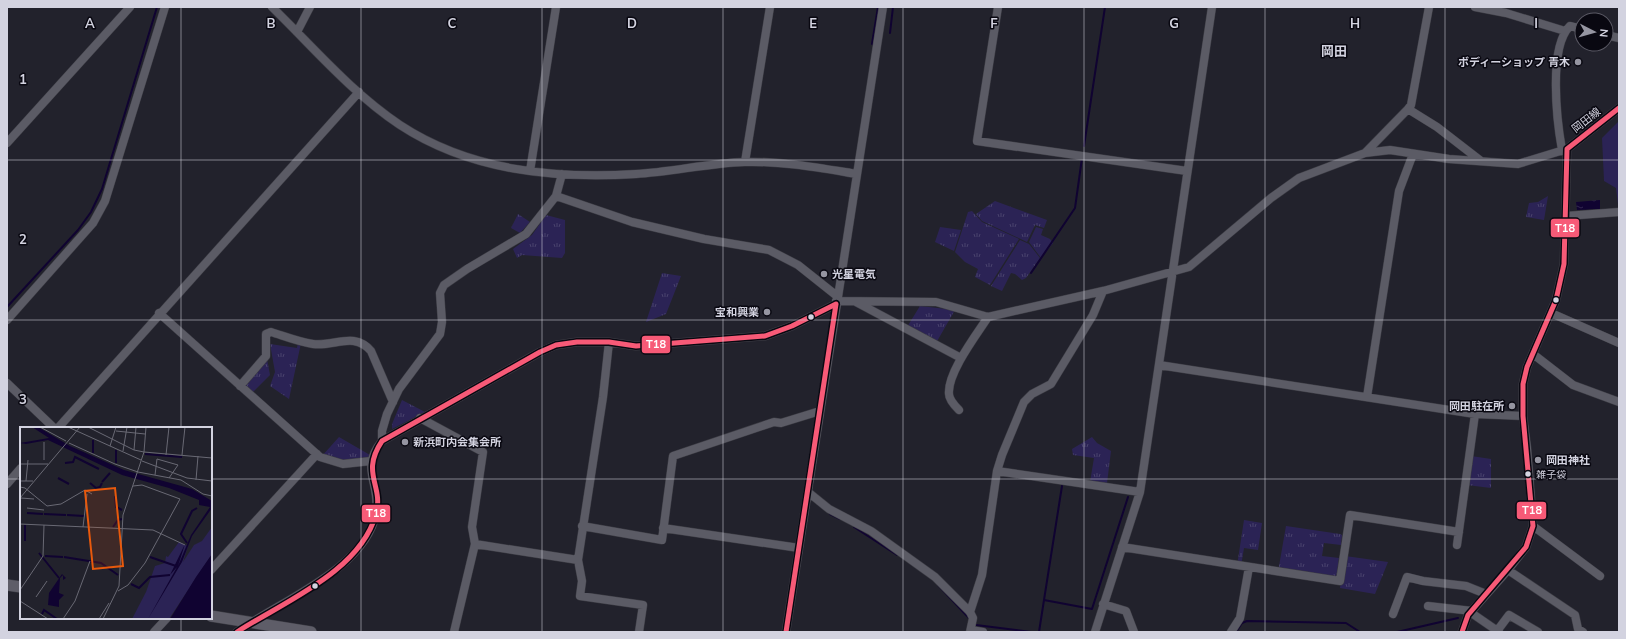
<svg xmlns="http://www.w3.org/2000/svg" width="1626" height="639" viewBox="0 0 1626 639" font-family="Mulish,'Noto Sans JP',sans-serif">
  <defs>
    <pattern id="grass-tufts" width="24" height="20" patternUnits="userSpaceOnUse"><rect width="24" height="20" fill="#2b2355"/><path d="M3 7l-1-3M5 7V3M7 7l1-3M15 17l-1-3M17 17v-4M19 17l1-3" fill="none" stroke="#49426d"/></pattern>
    <pattern id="water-ripples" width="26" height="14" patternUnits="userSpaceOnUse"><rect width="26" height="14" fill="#100331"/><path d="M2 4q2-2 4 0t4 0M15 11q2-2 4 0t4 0" fill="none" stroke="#32274f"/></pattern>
  </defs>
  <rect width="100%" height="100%" fill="#22222c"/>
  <!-- grass -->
  <path fill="url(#grass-tufts)" d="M1548 196 1544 220 1526 217 1529 203 1538 202Z
    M995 201 1047 220 1044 228 1035 225 1027 242 982 221 976 214Z
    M972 211 982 222 1019 239 990 285 975 277 978 269 965 262 955 252 968 212Z
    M518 214 530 222 520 233 511 228Z
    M546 215 565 220V253L562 258 522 255 517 258 513 249 532 235Z
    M940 227 961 230 954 251 935 242Z
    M1036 227 1043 229 1041 235 1050 239 1053 243 1041 258 1029 242Z
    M1020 240 1029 244 1040 258 1026 278 1022 280 1015 274 1011 273 1002 291 991 286Z
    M662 273 681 276 666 314 646 322Z
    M920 306 955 310 936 343 907 327Z
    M298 342 301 343 289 399 270 386 275 372 270 344 297 348Z
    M267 359 270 375 253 392 245 385Z
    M402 400 425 412 392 429V424Z
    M339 437 370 455 368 458 340 461 322 456Z
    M1092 437 1097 443 1111 451 1107 483 1090 482 1094 458 1073 455 1072 449Z
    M1471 456 1491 459V488L1467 485Z
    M1244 520 1262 523 1258 550 1244 548 1241 566H1237Z
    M1286 526 1340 534 1342 535 1341 545 1324 543 1322 556 1339 558 1336 579 1278 572Z
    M1345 556 1388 562 1375 594 1340 588Z"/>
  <!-- pitch -->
  <path fill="#2b2355" d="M1619 121V204H1618L1616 188 1604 181 1602 138Z"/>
  <!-- water -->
  <path fill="url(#water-ripples)" d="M1600 200V209L1577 210 1576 202Z"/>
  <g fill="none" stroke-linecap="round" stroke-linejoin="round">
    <!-- stream -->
    <path stroke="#100331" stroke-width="2" d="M890 33 893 7
      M872 44 878 7
      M1084 146 1105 7
      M1031 273 1075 208 1082 158
      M7 307 78 230 91 212 102 189 157 7
      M830 514 840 519
      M854 527 897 555
      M938 585 969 618
      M1044 600 1062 486
      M976 625 1031 632
      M1039 632 1044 600 1092 609 1128 497
      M1236 632 1242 623 1247 621 1346 623 1360 632
      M1397 632 1458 618"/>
    <defs>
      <path id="minor" d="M272 7C313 47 352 93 400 125 470 171 555 179 636 174 672 172 709 163 745 162 783 161 820 168 857 174
        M998 7 977 141 1187 171
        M1429 7 1411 105 1408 109 1437 127 1481 161
        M1475 7 1506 13 1565 31
        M297 32 310 7
        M1606 35 1619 38
        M7 143 130 7
        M1562 150C1557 122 1548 47 1570 26L1582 29
        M1365 153 1408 109
        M745 162 770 7
        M530 171 556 7
        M556 196 632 222 704 239 769 250 798 265 837 296
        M1566 216 1619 212
        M836 301 936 302 988 317 1103 291 1189 267 1271 198 1299 178 1365 153 1390 150 1449 159 1518 164 1567 149 1619 108
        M856 302 961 358
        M159 313 320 457 343 464 371 461
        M1551 313 1619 343
        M7 320 93 223 105 201 165 7
        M609 342 603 397 578 560 582 581 580 596 643 605 639 632
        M1533 354 1573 385 1619 402
        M1159 365 1475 414 1523 416
        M7 383 54 428
        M240 386 266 356V334L271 332C284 336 299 342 313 344 334 347 354 331 371 351L393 402
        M1367 397 1399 191 1413 154
        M959 410C955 406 949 400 949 394 947 373 977 334 988 317
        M420 418 483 452 472 527 475 544 454 632
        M58 428 359 92
        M382 441V431L387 414 399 389 440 334 442 322 440 293 444 285 467 269 526 234 556 196 562 174
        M997 471 1140 492
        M7 484 21 468
        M808 492 829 509 871 531 935 577 970 612 973 618 970 632
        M582 526 662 540 673 456 774 422 781 423 820 411
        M1533 526 1600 576
        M663 528 799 548
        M475 544 578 560
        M1457 545 1475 414
        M1122 547 1340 581 1350 515 1459 532
        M211 570 317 454
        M1508 570 1575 615 1578 629 1583 632
        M1103 604 1126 611 1134 632
        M1428 606 1472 611
        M970 612 982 575 997 471 1002 455 1024 402 1032 394 1051 384 1093 315 1103 291
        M1470 612 1499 632
        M1393 614 1407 577 1423 581 1466 586 1486 594
        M971 630 983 632
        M1497 631 1509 615 1538 632
        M154 632 167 618
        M237 632C280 601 366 569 376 513 381 483 359 469 382 441L540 352 556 345 577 342H609L636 346 765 336 792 326 836 304
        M786 632 883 7
        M1095 632 1140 492 1212 7
        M1231 632 1240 618 1249 567
        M1462 632 1468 615 1508 570 1526 547 1533 526 1527 448 1523 416V384L1527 367 1556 300 1564 264 1567 149"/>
      <path id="major" d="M7 585 21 587
        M211 616 311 632"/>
    </defs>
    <!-- minor casing -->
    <use href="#minor" stroke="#3c3c44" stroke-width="9"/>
    <!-- major casing -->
    <use href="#major" stroke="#3c3c44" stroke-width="12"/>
    <!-- minor -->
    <use href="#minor" stroke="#5b5b65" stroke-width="8"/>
    <!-- major -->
    <use href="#major" stroke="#5e5d68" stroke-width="11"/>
    <defs>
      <path id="bus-1" d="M237 632C283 602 360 572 376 514 384 485 360 474 382 441L540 352 556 345 577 342H609L636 346 765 336 792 326 836 304
        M786 632 836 304
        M1462 632 1468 615 1526 547 1533 526 1523 416V384L1527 367 1556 300 1564 264 1567 149 1619 108"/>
    </defs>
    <!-- bus-1 casing -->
    <use href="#bus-1" stroke="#090811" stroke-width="8"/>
    <!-- bus-1 -->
    <use href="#bus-1" stroke="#f75a77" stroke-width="5"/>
  </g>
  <!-- grid -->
  <path fill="none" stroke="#d3d3e0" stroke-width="1" stroke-opacity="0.55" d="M181 7V428M361 7V632M542 7V632M723 7V632M903 7V632M1084 7V632M1265 7V632M1445 7V632M7 160H1619M7 320H1619M7 479H21M211 479H1619M181 618V632"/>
  <!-- markers -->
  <g fill="#9595a1" stroke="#090811" stroke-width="1.5">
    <circle cx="1578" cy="62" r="4"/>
    <circle cx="824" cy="274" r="4"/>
    <circle cx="767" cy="312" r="4"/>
    <circle cx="1512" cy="406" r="4"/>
    <circle cx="405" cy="442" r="4"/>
    <circle cx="1538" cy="460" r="4"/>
  </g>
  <g fill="#d3d3e0" stroke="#090811" stroke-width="1.5">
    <circle cx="1556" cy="300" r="3.5"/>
    <circle cx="811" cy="317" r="3.5"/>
    <circle cx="1528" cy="474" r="3.5"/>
    <circle cx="315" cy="586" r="3.5"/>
  </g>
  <g text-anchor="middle" stroke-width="3" stroke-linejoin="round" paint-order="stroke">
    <!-- bus labels -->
    <g font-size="10" fill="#d3d3e0" stroke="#090811" text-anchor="start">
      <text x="1536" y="478">雑子袋</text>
    </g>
    <!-- poi labels -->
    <g font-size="11" font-weight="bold" fill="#d3d3e0" stroke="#090811" text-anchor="end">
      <text x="1570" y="66">ボディーショップ 青木</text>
      <text x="832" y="278" text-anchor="start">光星電気</text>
      <text x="759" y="316">宝和興業</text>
      <text x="1504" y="410">岡田駐在所</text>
      <text x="413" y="446" text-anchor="start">新浜町内会集会所</text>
      <text x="1546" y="464" text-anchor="start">岡田神社</text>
    </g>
    <!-- street labels -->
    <g font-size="11" fill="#d3d3e0" stroke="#090811">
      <text transform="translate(1586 120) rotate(-38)" y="4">岡田線</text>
    </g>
    <!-- quarter labels -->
    <g font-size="13" font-weight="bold" fill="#d3d3e0" stroke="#090811">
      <text x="1334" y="56">岡田</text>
    </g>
  </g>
  <!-- overview -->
  <g transform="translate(20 427)">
    <rect width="192" height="192" fill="#22222c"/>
    <path d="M192 100V127L149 192H112L126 165 135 139 145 136 146 129 148 130 159 115 168 119 163 135 174 118 182 114Z" fill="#2b2355"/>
    <path d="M12 0H18L50 19 104 43 172 62 192 74V81L172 109 162 135 128 192 157 140 150 148 165 117 158 139 171 108 190 80 179 78V73L149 61 102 48 28 13 6 17 0 16 29 11ZM192 127V192H150L176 150ZM42 147 46 151 43 153V148L40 151 39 166 44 168 39 173V180L28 178 29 166Z" fill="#100331"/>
    <path fill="none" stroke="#100331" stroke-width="2" d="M73 26V13M125 27 162 30M45 36 53 35 55 30 79 42M96 36V23M38 51 49 57M82 55 90 46M70 56 76 61 80 60 82 56M95 69 96 80 102 83M7 86 23 87M24 87 46 88M47 88 64 89M5 98V114M93 100 98 93 102 92M167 116 161 107 172 84 177 81M19 126 39 151M25 129 43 130M44 130 81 136 98 148M130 130 156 139M111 157 119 161 130 150 150 148M22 187 24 183 37 192"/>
    <path fill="none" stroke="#696974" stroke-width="1" d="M20 0 46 14M48 0 121 33M68 0 114 23 124 25 103 88 99 159 83 192M126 0 124 25 192 31M96 4 125 7M24 15V33M49 16 95 37 118 45M90 19 96 0M114 23 116 0M103 24 107 0M146 28 149 0M162 28 165 0M122 34 167 51 192 54M0 37H28M118 45 161 53 183 67 192 69M135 48 137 32 158 38 149 51M176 53 178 29M0 54H13M6 54 8 33M0 60 5 61 27 79 41 77 65 63 72 67M0 71 60 0M1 71 14 72M7 81 24 83M0 97 133 103 165 118M63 100 67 67M0 163 23 129 24 98M98 164 108 158 125 136 160 72 122 58 113 59M16 170 27 154M0 174 28 192M43 192 55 174 70 134M79 192 89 176"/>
    <path fill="#e8590c" fill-opacity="0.15" stroke="#e8590c" stroke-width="2" d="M95 61 103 139 73 142 65 64Z"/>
    <rect width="192" height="192" fill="none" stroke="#d3d3e0" stroke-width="2"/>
  </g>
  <g font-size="13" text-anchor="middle" font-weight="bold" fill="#d3d3e0" stroke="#090811" stroke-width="3" stroke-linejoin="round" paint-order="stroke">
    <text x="90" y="28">A</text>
    <text x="271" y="28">B</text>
    <text x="452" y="28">C</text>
    <text x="632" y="28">D</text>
    <text x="813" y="28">E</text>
    <text x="994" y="28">F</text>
    <text x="1174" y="28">G</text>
    <text x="1355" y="28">H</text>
    <text x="1536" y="28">I</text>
    <text x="23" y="84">1</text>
    <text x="23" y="244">2</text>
    <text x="23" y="404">3</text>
  </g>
  <g stroke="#090811" stroke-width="1.5">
    <rect x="1550" y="218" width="30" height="20" rx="4" fill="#f75a77"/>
    <rect x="641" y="335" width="30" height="19" rx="4" fill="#f75a77"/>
    <rect x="1516" y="501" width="31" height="19" rx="4" fill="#f75a77"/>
    <rect x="361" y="504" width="30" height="19" rx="4" fill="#f75a77"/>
  </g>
  <g font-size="11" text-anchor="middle" font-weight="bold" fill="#fff">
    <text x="1565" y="232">T18</text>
    <text x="656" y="348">T18</text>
    <text x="1532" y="514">T18</text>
    <text x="376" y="517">T18</text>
  </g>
  <!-- border -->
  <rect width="1626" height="639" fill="none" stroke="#d3d3e0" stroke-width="16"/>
  <!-- north arrow -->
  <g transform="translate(1594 32) rotate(96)"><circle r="19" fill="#090811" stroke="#5a5964"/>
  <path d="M0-3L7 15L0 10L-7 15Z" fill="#9595a1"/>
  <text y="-6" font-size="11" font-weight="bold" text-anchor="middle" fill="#d3d3e0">N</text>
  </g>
</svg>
